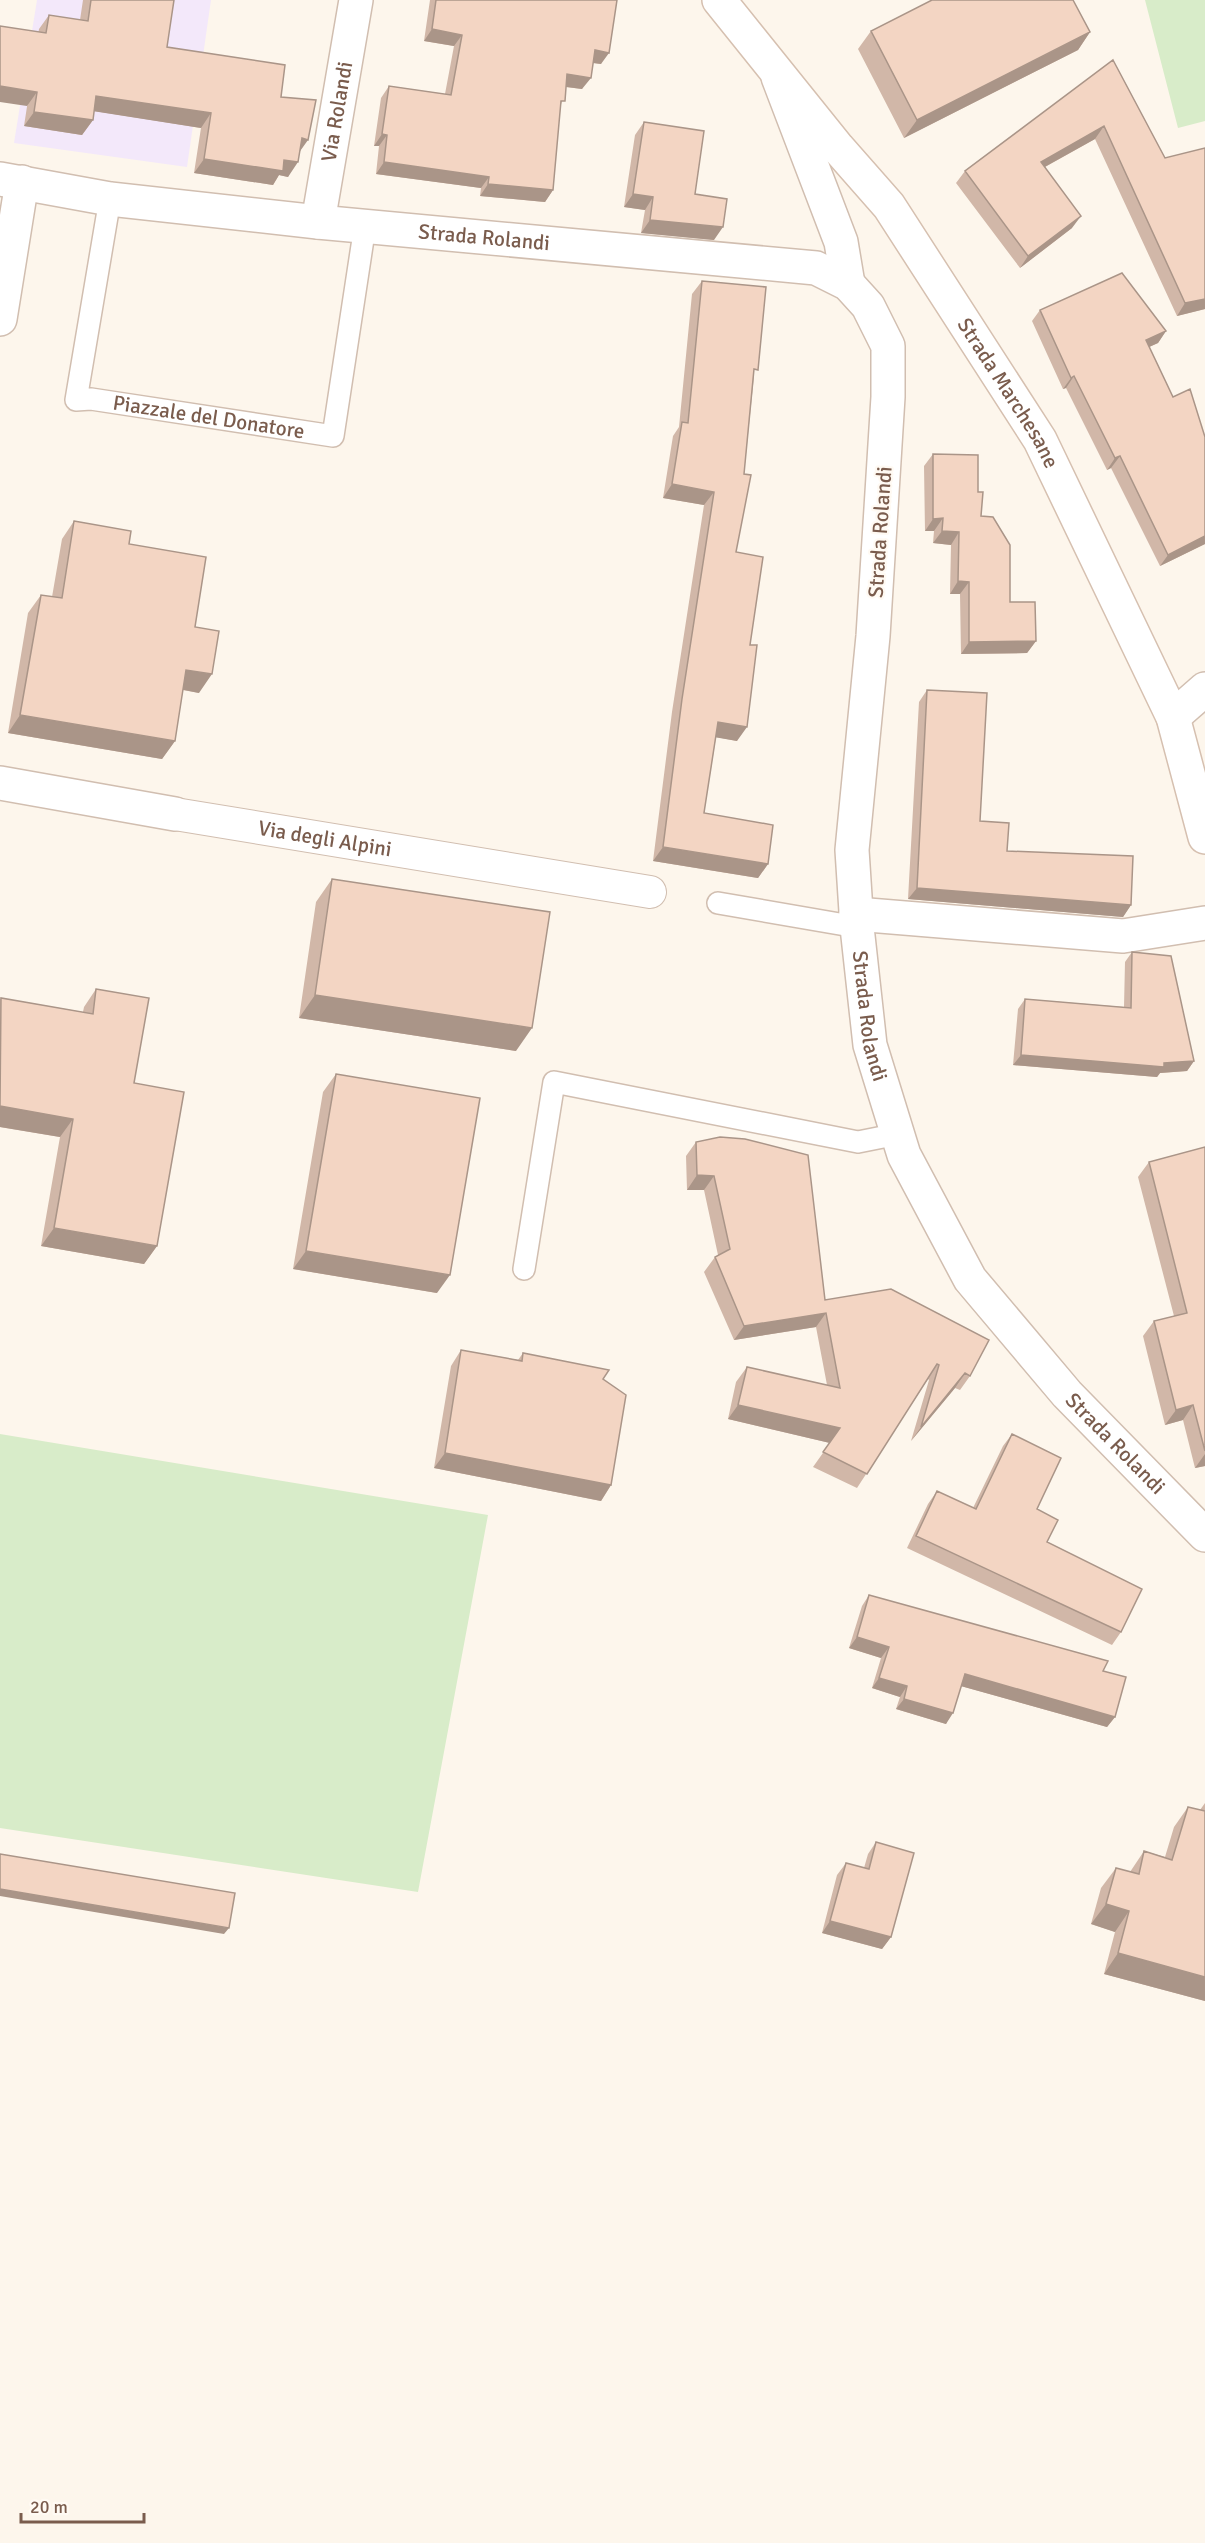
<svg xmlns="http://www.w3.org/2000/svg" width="1205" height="2543" viewBox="0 0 1205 2543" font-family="Signika,sans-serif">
  <rect width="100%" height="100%" fill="#fdf6ec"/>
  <!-- education -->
  <path fill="#f3e8fa" d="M37 0H211L187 167 14 143Z"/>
  <!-- green -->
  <path fill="#d8ecc9" d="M1145 0H1205V121L1178 128Z
    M0 1434 488 1515 418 1892 0 1828Z"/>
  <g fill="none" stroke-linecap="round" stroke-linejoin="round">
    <defs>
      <g id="service">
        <path id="s1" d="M110 199 76 400 91 399 333 436 365 226"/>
        <path d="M718 903 857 927"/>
        <path d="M524 1269 554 1082 858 1142 898 1134"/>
      </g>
      <g id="pedestrian">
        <path id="s2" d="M175 814 650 892"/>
      </g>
      <g id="minor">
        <path d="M778 77 841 242 848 284"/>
        <path id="s3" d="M0 179 110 199 318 222 816 268 848 284 868 306 888 346V397L873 636 852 850 857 927 870 1045 904 1155 970 1279 1067 1394 1205 1535"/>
        <path id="s4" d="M318 222 356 0"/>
        <path d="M0 319 22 182"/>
        <path d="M1173 717 1205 689"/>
        <path d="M0 783 175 814"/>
        <path d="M856 914 1123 936 1205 923"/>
      </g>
      <g id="secondary">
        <path id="s5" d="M719 0 838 148 889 206 1040 440 1173 717 1205 837"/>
      </g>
    </defs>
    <!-- service casing -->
    <use href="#service" stroke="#d1beb0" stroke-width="24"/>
    <!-- pedestrian casing -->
    <use href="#pedestrian" stroke="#d1beb0" stroke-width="34"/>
    <!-- minor casing -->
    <use href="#minor" stroke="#d1beb0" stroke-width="36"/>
    <!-- secondary casing -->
    <use href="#secondary" stroke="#d6c0b0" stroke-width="36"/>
    <!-- service -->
    <use href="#service" stroke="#fff" stroke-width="21"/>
    <!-- pedestrian -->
    <use href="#pedestrian" stroke="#fff" stroke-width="32"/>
    <!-- minor -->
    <use href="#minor" stroke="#fff" stroke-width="33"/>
    <!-- secondary -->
    <use href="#secondary" stroke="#fff" stroke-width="33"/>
  </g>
  <!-- wall -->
  <path fill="#d1b7a8" d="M83 0H174L167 47 281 97 300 151 288 177 279 175 273 185 194 173 201 128 94 111 93 120 82 135 24 126 39 29 49 15 80 20Z
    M430 0H617L601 64 593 63 582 89 566 87 560 108 553 190 545 202 480 196 481 188 376 174 379 146H374L381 98 389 86 445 94 454 46 424 41Z
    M871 31 1090 32 1078 50 904 138 858 49Z
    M1113 60 1165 158 1205 309 1177 316 1095 139 1045 167 1072 228 1020 268 956 183 965 171Z
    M644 122 695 194 714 240 641 233 645 210 624 207 635 135Z
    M702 281 754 376 736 552 750 645 737 741 716 737 704 813 768 864 758 878 653 861 672 712 704 505 663 498 673 436 679 427 692 294Z
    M1040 310 1166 331 1158 343 1149 347 1173 397 1205 437V544L1160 566 1111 468 1107 470 1066 388 1063 389 1032 321Z
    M933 454 978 492 981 516 1010 602 1036 641 1027 653 961 654 960 594H950L951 545 933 543 934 531H925L924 466Z
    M74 521 129 544 195 627 199 693 183 690 175 741 162 759 8 733 28 613 41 595 52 597 62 539Z
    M927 690 980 821 1007 851 1131 905 1123 917 908 899 919 702Z
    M332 879 516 1051 299 1018 316 902Z
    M1132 952 1194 1061 1187 1071 1160 1073 1157 1077 1013 1065 1018 1009 1025 999 1124 1007 1125 962Z
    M96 989 134 1083 157 1246 144 1264 41 1246 60 1137 0 1127V999L1 998 83 1012 84 1007Z
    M336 1074 437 1293 293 1269 323 1092Z
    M696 1142 825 1300 970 1376 960 1390 955 1388 911 1441 929 1380 928 1379 857 1488 813 1467 830 1443 728 1419 736 1382 747 1367 827 1385 816 1327 734 1340 704 1272 715 1257 718 1255 704 1190H687L686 1156Z
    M1205 1147V1466L1195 1468 1183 1420 1165 1425 1143 1336 1154 1321 1174 1316 1138 1177 1149 1162Z
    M461 1350 518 1360 523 1353 603 1379 611 1485 601 1501 434 1468 451 1366Z
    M1012 1434 1047 1542 1121 1632 1112 1645 907 1548 928 1504 937 1491 973 1508 1003 1446Z
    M869 1595 1103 1671 1115 1717 1107 1727 961 1686 946 1724 896 1709 900 1697 872 1688 881 1658 849 1648 862 1606Z
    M1205 1803V2001L1104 1974 1115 1932 1091 1924 1101 1888 1116 1868 1130 1872 1144 1851 1165 1857 1174 1827 1188 1807 1200 1810Z
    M876 1842 891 1937 882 1949 822 1933 837 1875 846 1863 864 1868 868 1854Z"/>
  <!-- shaded-wall -->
  <path fill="#aa9588" d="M432 29 462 35 454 46 424 41Z
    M1090 32 1078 50 904 138 917 120Z
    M595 50 609 53 601 64 586 62Z
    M567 74 591 78 582 89 559 86Z
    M0 86 37 92 27 106 0 102Z
    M96 96 211 113 201 128 86 110Z
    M34 112 93 120 82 135 24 126Z
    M1104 126 1095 139 1032 174 1041 162Z
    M382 134 387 135 379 146H374Z
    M302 138 308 140 298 154Z
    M204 159 284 160 298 162 288 177 279 175 273 185 194 173Z
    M384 162 489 177 481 188 376 174Z
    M488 184 553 190 545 202 480 196Z
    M633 194 653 197 645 210 624 207Z
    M1081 216 1072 228 1020 268 1028 256Z
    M650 220 723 227 714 240 641 233Z
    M1205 299V309L1177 316 1185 303Z
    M1166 331 1158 343 1138 352 1146 340Z
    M1074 376 1066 388 1063 389 1071 378Z
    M1120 456 1111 468 1107 470 1115 458Z
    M672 484 714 492 704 505 663 498Z
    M943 518 934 531H925L933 519Z
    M942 531 959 532 951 545 933 543Z
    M1205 536V544L1160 566 1168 555Z
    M958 581 969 582 960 594H950Z
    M1036 641 1027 653 961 654 969 642Z
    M186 670 212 674 199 693 174 688Z
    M20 715 175 741 162 759 8 733Z
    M718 722 747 727 737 741 708 736Z
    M663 847 768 864 758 878 653 861Z
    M917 888 1131 905 1123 917 908 899Z
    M315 995 532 1028 516 1051 299 1018Z
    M1021 1055 1164 1063 1194 1061 1187 1071 1160 1073 1157 1077 1013 1065Z
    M0 1106 73 1119 60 1137 0 1127Z
    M697 1175 714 1176 704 1190H687Z
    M54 1228 157 1246 144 1264 41 1246Z
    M306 1251 450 1275 437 1293 293 1269Z
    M826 1313 816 1327 734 1340 744 1326Z
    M965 1373 955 1388 911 1441 921 1427Z
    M738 1405 840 1428 830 1443 728 1419Z
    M1193 1405 1183 1420 1165 1425 1176 1410Z
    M445 1453 611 1485 601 1501 434 1468Z
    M1205 1454V1466L1195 1468Z
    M857 1637 889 1647 881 1658 849 1648Z
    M965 1674 1115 1717 1107 1727 957 1685Z
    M879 1678 907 1686 900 1697 872 1688Z
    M904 1699 953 1713 946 1724 896 1709Z
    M0 1889 229 1928 224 1934 0 1896Z
    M1106 1904 1129 1911 1115 1932 1091 1924Z
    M830 1921 891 1937 882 1949 822 1933Z
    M1118 1953 1205 1977V2001L1104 1974Z"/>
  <!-- building -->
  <path fill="#f3d5c3" stroke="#aa9588" stroke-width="1.5" d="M91 0H174L167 47 285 65 281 97 316 100 308 140 302 138 298 162 284 160 283 171 204 159 211 113 96 96 93 120 34 112 37 92 0 86V26L46 33 49 15 88 21Z
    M436 0H617L609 53 595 50 591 78 567 74 565 101H561L553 190 488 184 489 177 384 162 387 135 382 134 389 86 451 95 462 35 432 29Z
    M932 0H1073L1090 32 917 120 871 31Z
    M1113 60 1165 158 1205 148V299L1185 303 1104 126 1041 162 1081 216 1028 256 965 171Z
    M644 122 704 131 695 194 727 199 723 227 650 220 653 197 633 194Z
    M1122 273 1166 331 1146 340 1173 397 1190 389 1205 437V536L1168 555 1120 456 1115 458 1074 376 1071 378 1040 310Z
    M702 281 766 287 758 370 754 369 744 474 751 475 736 552 763 557 750 645H757L747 727 718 722 704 813 773 825 768 864 663 847 682 699 714 492 672 484 682 422 688 423Z
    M933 454 978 455V492H983L981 516 993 517 1010 545V602H1035L1036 641 969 642V582L958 581 959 532 942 531 943 518 933 519Z
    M74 521 131 531 129 544 206 557 195 627 219 631 212 674 186 670 175 741 20 715 41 595 62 598Z
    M927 690 987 693 980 821 1009 823 1007 851 1133 856 1131 905 917 888Z
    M332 879 550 912 532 1028 315 995Z
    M1132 952 1171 956 1194 1061 1164 1063V1067L1021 1055 1025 999 1131 1008Z
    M96 989 149 998 134 1083 184 1092 157 1246 54 1228 73 1119 0 1106 1 998 93 1014Z
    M336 1074 480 1098 450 1275 306 1251Z
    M720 1137 745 1139 808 1155 825 1300 891 1289 989 1340 970 1376 965 1373 921 1427 939 1365 937 1364 867 1474 823 1452 840 1428 738 1405 747 1367 840 1388 826 1313 744 1326 715 1257 730 1249 714 1176 697 1175 696 1142Z
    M1205 1147V1451L1193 1405 1176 1410 1154 1321 1187 1313 1149 1162Z
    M461 1350 522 1361 523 1353 609 1370 603 1379 626 1395 611 1485 445 1453Z
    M1012 1434 1061 1458 1037 1509 1058 1520 1047 1542 1142 1589 1121 1632 916 1536 937 1491 976 1509Z
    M869 1595 1108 1661 1103 1671 1126 1677 1115 1717 965 1674 953 1713 904 1699 907 1686 879 1678 889 1647 857 1637Z
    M1188 1807 1205 1811V1977L1118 1953 1129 1911 1106 1904 1116 1868 1139 1874 1144 1851 1172 1860Z
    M876 1842 914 1853 891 1937 830 1921 846 1863 869 1869Z
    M0 1854 235 1893 229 1928 0 1889Z"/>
  <g text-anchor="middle" stroke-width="4.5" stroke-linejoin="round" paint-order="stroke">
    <!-- street labels -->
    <g font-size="21" fill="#7a5c4d" stroke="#fffaf3">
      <text dy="7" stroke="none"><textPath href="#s4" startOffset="112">Via Rolandi</textPath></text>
      <text dy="7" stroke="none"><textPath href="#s3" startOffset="488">Strada Rolandi</textPath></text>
      <text dy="7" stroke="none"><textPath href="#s5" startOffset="489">Strada Marchesane</textPath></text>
      <text dy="7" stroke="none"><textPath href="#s1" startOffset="338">Piazzale del Donatore</textPath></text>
      <text transform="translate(880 532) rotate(-86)" y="7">Strada Rolandi</text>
      <text dy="7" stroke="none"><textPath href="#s2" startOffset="152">Via degli Alpini</textPath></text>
      <text dy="7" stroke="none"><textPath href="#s3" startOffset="1604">Strada Rolandi</textPath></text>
      <text dy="7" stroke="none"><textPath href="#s3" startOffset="2108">Strada Rolandi</textPath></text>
    </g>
  </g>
  <!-- scale -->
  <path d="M21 2513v9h123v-9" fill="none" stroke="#7a5c4d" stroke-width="3"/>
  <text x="30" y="2513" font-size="18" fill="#7a5c4d" stroke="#fffaf3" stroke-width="4.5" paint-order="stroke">20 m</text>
</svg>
